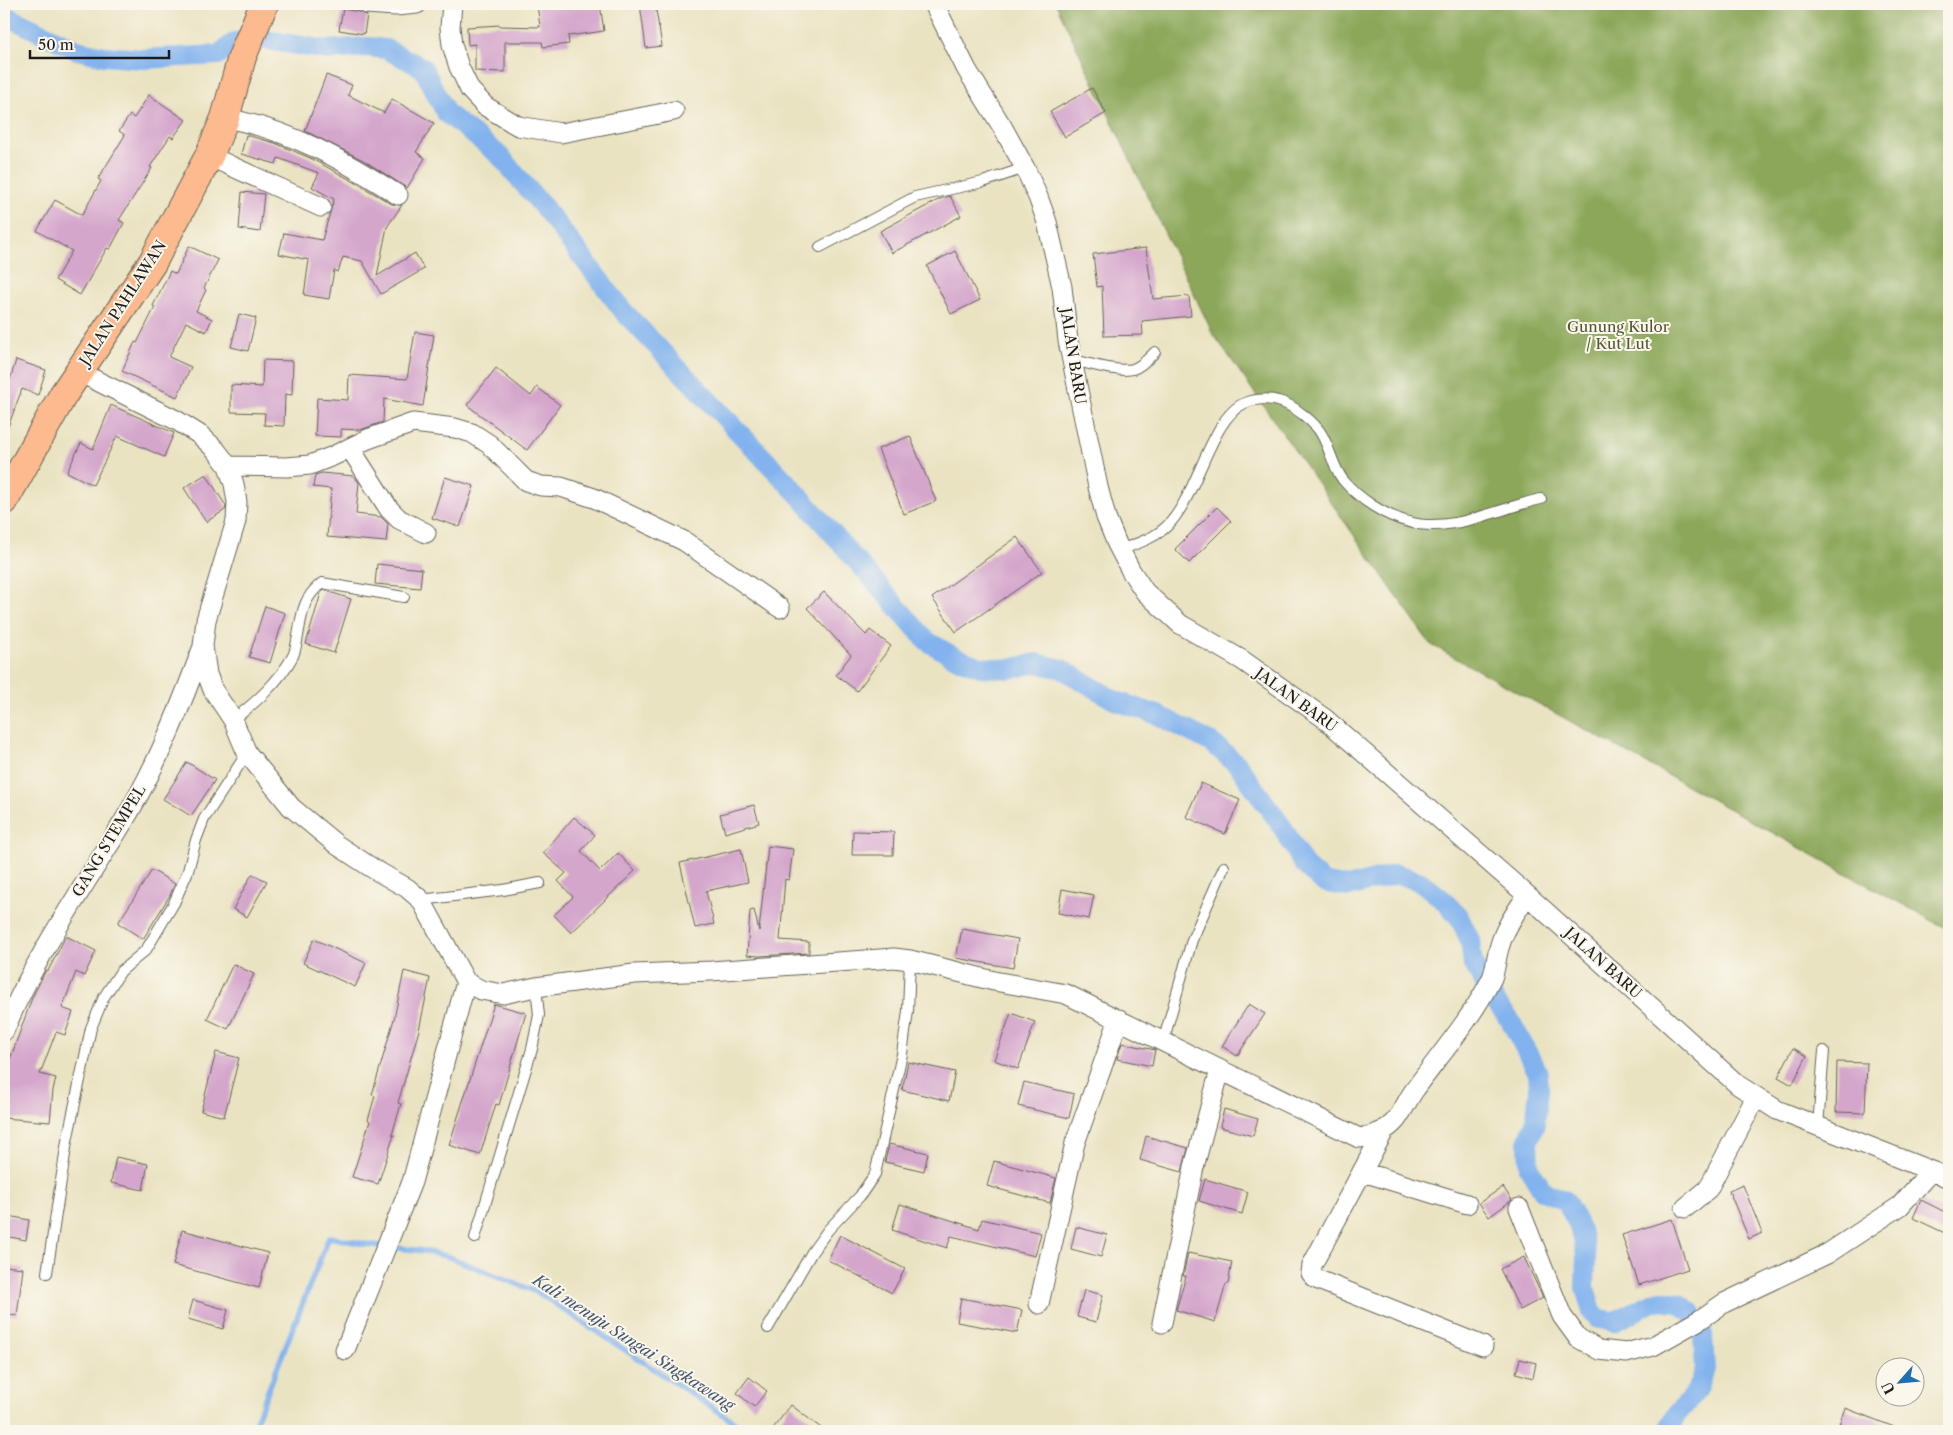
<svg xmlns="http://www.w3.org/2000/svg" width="1953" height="1435" viewBox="0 0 1953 1435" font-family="'Libre Caslon Text',serif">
  <rect width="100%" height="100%" fill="#fbf7ec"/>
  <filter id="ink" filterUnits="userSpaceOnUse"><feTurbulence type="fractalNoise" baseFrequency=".02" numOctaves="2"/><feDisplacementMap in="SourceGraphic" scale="10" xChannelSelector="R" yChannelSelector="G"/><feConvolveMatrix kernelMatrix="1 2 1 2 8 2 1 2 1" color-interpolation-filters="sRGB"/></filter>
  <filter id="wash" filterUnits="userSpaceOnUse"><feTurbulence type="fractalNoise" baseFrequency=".0096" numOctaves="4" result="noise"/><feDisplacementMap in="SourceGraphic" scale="20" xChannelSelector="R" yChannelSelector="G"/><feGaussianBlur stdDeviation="1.12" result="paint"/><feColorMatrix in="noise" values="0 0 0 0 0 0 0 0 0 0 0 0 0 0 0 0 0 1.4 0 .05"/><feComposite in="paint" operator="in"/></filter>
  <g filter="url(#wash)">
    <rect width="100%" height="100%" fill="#eae3c2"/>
    <!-- forest -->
    <path fill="#8ca75a" stroke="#54623b" d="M1056 4H1949V930L1430 644 1212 332Z"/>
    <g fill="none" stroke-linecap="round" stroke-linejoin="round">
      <!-- stream -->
      <path stroke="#82b3ee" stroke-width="5.5" d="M252 1431 329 1237 364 1244 424 1251 449 1257 537 1292 748 1431"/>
      <!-- canal -->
      <path stroke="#82b3ee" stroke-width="20" d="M4 15 77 50 104 56 143 59 218 55 235 42 260 39 327 50 368 47 386 49 423 68 446 113 499 155 546 210 624 312 796 492 927 641 956 658 981 667 1009 669 1036 663 1062 669 1116 701 1158 715 1212 743 1238 765 1283 828 1304 865 1323 882 1348 887 1397 874 1421 882 1441 898 1459 917 1470 940 1473 964 1494 1000 1510 1020 1538 1073 1539 1090 1535 1124 1528 1141 1529 1168 1543 1191 1566 1201 1581 1230 1586 1254 1585 1288 1592 1312 1597 1318 1613 1322 1652 1303 1661 1300 1678 1303 1692 1313 1703 1336 1705 1369 1698 1389 1677 1414 1667 1431"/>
    </g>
    <g id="blocks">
      <!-- building -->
      <path fill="#d4a6cc" d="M537 4H600L604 31 568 36 569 44 543 47 542 42H505V72L475 71V44L468 45 467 27 500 25V26L540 27Z
        M640 4H655L662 46 646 48Z
        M343 9 359 12 367 15 364 34 339 30Z
        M326 75 352 85 348 95 384 113 392 99 434 123 416 152 425 158 407 188 363 160 305 131Z
        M1092 88 1106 113 1065 137 1050 112Z
        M149 95 186 120 173 138 170 136 150 167 152 168 119 220 124 223 110 249 107 248 80 295 55 280 72 251 37 231 55 200 82 215 101 181 98 179 125 135 119 131 130 115 134 118Z
        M246 135 275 143 310 158 351 180 392 204 402 205 387 227 377 276 415 253 424 269 381 294 362 261 343 257 338 272 334 270 329 299 304 295 309 260 279 254 284 233 322 240 334 199 312 187 319 173 278 158 276 164 241 154Z
        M242 192 264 194 260 232 239 229Z
        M950 196 961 216 892 253 880 231 940 199Z
        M189 246 218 260 204 288 206 290 196 311 212 319 206 332 186 322 169 357 191 367 177 397 122 371 135 342 137 343 155 307 153 306 170 271 176 274Z
        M1146 248 1153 299 1189 296 1191 316 1142 321 1143 335 1104 336 1102 286 1097 287 1093 254Z
        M955 251 980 300 951 314 927 266Z
        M239 314 256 318 248 351 231 347Z
        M415 332 434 335 423 406 384 399 383 422 360 430 341 429V437L315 436 317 398 348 400 349 375 407 379Z
        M16 360 46 370 38 395 22 389 5 435 4 400Z
        M263 360 293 361 292 395 285 394 284 426 264 425 265 413 231 412V385L262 387Z
        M496 368 531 396 537 387 560 405 527 450 467 405Z
        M111 405 174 433 164 457 117 436 93 485 67 472 81 443 93 449Z
        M910 436 936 501 904 514 878 449Z
        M322 473 354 476 359 483 356 514 381 517 388 524 386 542 327 537 331 489 313 487 315 475Z
        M206 474 226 506 225 510 206 522 184 488Z
        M445 477 474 486 460 527 432 518Z
        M1217 507 1231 521 1189 563 1175 549Z
        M1017 537 1042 572 956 632 932 598Z
        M377 564 422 569 420 588 375 584Z
        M324 590 351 599 334 653 306 644 321 593Z
        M824 592 866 635 870 630 891 646 857 691 836 675 851 655 807 608Z
        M265 606 285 613 270 663 249 657Z
        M187 762 215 780 191 816 163 799Z
        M1201 783 1240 800 1225 834 1186 817Z
        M754 805 759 823 725 833 720 814Z
        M574 817 595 835 581 851 600 871 618 853 635 871 571 933 554 915 573 897 558 881 566 873 543 853Z
        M853 831 894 832 893 855H852Z
        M768 846 793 849 789 880 785 879 780 940 809 942V953L759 956 747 955 750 911 754 910 759 931Z
        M741 849 748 882 706 891 714 924 695 928 680 863Z
        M152 870 175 884 170 895 143 939 118 923Z
        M252 874 267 881 247 917 233 909Z
        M1062 889 1094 895 1089 919 1058 913Z
        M962 929 1018 939 1013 968 956 958Z
        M66 936 96 951 84 976 76 972 62 1008 73 1012 65 1035 56 1032 40 1074 56 1078 53 1090 50 1122 4 1118V1064L8 1065 32 998 46 970 48 971Z
        M314 939 366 963 355 987 303 963Z
        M233 964 254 974 228 1029 207 1019Z
        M404 971 430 978 419 1030 398 1103 401 1104 392 1135H394L378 1184 352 1177 370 1121 368 1120 375 1096 372 1095 394 1019Z
        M494 1004 526 1013 499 1105 496 1104 480 1155 449 1145Z
        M1249 1004 1265 1014 1237 1056 1222 1046Z
        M1011 1013 1035 1022 1018 1069 994 1060Z
        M1122 1043 1155 1050 1152 1066 1117 1059Z
        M1793 1048 1807 1056 1792 1085 1778 1077Z
        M216 1052 239 1058 224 1117 201 1111Z
        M908 1062 955 1072 949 1101 902 1090Z
        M1837 1062 1867 1063 1865 1113 1836 1112Z
        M1024 1082 1074 1094 1069 1118 1018 1106Z
        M1224 1109 1258 1119 1253 1136 1220 1127Z
        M1146 1136 1188 1148 1182 1172 1140 1160Z
        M889 1144 928 1153 924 1171 885 1162Z
        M116 1157 148 1164 143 1190 111 1183Z
        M994 1161 1056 1178 1050 1203 987 1186Z
        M1205 1179 1248 1192 1242 1214 1199 1201Z
        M1743 1185 1762 1233 1749 1239 1729 1191Z
        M1503 1187 1512 1200 1489 1217 1479 1203Z
        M1921 1200 1949 1214V1235L1913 1218Z
        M900 1204 979 1229 982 1219 1041 1233 1035 1256 951 1236 947 1248 892 1230Z
        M4 1215 29 1220 26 1240 4 1236Z
        M1672 1219 1688 1269 1639 1285 1622 1235Z
        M1076 1227 1107 1235 1101 1257 1071 1249Z
        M182 1230 268 1253 259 1288 173 1265Z
        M840 1235 905 1269 892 1293 828 1260Z
        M1188 1253 1232 1262 1228 1284H1226L1215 1322 1176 1310 1186 1276H1183Z
        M1524 1257 1543 1298 1520 1310 1500 1269Z
        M4 1266 23 1268 17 1316 4 1314Z
        M1084 1290 1103 1295 1096 1322 1077 1317Z
        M961 1298 1022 1310 1017 1333 957 1322Z
        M193 1300 228 1310 223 1329 188 1319Z
        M1520 1359 1536 1363 1533 1378 1516 1373Z
        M749 1377 767 1391 754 1407 737 1393Z
        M791 1405 825 1431H771Z
        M1845 1408 1902 1430V1431H1858L1839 1424Z"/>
    </g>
  </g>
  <g filter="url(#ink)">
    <use href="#blocks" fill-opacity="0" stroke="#646256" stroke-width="1"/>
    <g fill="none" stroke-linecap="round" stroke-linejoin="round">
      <defs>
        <path id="service" d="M820 247 915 197 983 182 1025 168
          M1073 360C1088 363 1118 373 1133 369 1142 366 1149 358 1155 352
          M1120 550C1136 544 1155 538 1167 526 1197 498 1211 416 1245 403 1254 399 1269 398 1278 401 1292 404 1316 423 1322 435 1330 449 1333 467 1343 480 1359 499 1385 516 1409 522 1451 534 1499 508 1541 499
          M233 720C256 702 278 683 293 656 295 652 296 646 297 641 302 617 301 599 322 583L404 597
          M421 900 503 890 540 883
          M1163 1042 1192 940 1224 867
          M1818 1126 1824 1051
          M475 1238 532 1049 539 1015 536 987
          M47 1273 67 1141 91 1028 104 997 121 971 146 950 174 903 188 871 196 840 204 819 247 753
          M768 1328 812 1252 828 1230 860 1196 875 1174 902 1054 908 1011 910 960"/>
        <path id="minor" d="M367 4 396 6 417 4
          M452 4 450 27 452 45 459 67 470 90 485 106 518 126 561 133 674 111
          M934 4 967 70 1003 128 1025 168 1038 197 1047 222 1062 287 1068 341 1098 487 1106 517 1117 544 1131 571 1145 592 1180 624 1242 660 1324 718 1527 895 1738 1085 1777 1110 1949 1178
          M225 118C288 129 344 160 398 195
          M209 156 321 207
          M79 372 176 420 200 435 216 450 228 466 234 484 237 502 236 521 206 620 203 646 207 674 213 690 233 720 247 753 291 807 337 845 372 868 407 888 421 900 466 982 481 990 503 994 536 987 634 974 711 971 894 958 910 960 994 981 1066 994 1359 1138C1373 1136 1387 1131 1396 1120 1404 1110 1408 1098 1416 1088 1442 1052 1472 1018 1492 978 1496 968 1496 956 1500 945 1505 927 1517 911 1527 895
          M350 448 389 509 399 519 426 533
          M228 466 287 467 310 465 333 456 368 439 413 423 455 428 472 433 489 444 526 481 541 486 561 487 594 498 684 541 780 608
          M4 1031C34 959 78 895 119 829 154 773 179 711 202 649
          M1385 1129 1312 1265 1311 1273 1316 1279 1483 1346
          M1363 1172 1467 1204
          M1519 1208 1562 1316 1578 1338 1599 1350 1626 1353 1653 1346 1701 1319 1724 1303 1827 1254 1900 1206 1931 1171
          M1685 1208 1708 1189 1756 1097
          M1039 1304 1075 1143 1119 1019
          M1162 1323 1194 1167 1220 1070
          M345 1350 412 1182 466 982"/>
        <path id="primary" d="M4 501 63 395 152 263 209 156 225 118 242 57 264 4"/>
      </defs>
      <!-- service casing -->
      <use href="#service" stroke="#646256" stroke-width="12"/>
      <!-- minor casing -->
      <use href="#minor" stroke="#646256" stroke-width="21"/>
      <!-- primary casing -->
      <use href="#primary" stroke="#646256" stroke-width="30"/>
      <!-- service -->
      <use href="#service" stroke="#fff" stroke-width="10"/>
      <!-- minor -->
      <use href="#minor" stroke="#fff" stroke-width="19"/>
      <!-- primary -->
      <use href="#primary" stroke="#fcba8e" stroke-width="28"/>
    </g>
  </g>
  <g text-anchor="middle" stroke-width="4" stroke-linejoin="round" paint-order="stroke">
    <!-- street labels -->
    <g font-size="15" fill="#1c1c1c" stroke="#fbf7ec">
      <text transform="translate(123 303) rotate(-57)" y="5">JALAN PAHLAWAN</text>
      <text transform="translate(1073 356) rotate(81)" y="5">JALAN BARU</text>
      <text transform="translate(1296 700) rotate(36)" y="5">JALAN BARU</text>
      <text transform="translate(109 841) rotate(-59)" y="5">GANG STEMPEL</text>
      <text transform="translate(1603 963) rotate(42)" y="5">JALAN BARU</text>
    </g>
    <!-- park labels -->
    <g font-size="15" fill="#505635" stroke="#fbf7ec">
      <text x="1618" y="332">Gunung Kulor<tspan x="1618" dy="17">/ Kut Lut</tspan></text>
    </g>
    <!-- water labels -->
    <g font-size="16" font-style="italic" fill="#455870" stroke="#fbf7ec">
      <text transform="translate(634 1342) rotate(33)" y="6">Kali menuju Sungai Singkawang</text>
    </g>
  </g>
  <!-- margin -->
  <rect width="1953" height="1435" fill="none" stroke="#fbf7ec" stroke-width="20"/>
  <!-- north arrow -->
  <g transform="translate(1900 1382) rotate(243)"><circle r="24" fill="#fbf7ec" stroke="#a29f99"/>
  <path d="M0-4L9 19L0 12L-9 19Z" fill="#1f6fb2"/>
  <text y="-8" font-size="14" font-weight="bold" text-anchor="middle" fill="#1c1c1c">U</text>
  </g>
  <!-- scale -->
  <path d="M30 50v8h139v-8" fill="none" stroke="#1c1c1c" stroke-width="2.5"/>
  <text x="38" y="50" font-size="15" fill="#1c1c1c" stroke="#fbf7ec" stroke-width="4" paint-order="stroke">50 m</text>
</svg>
